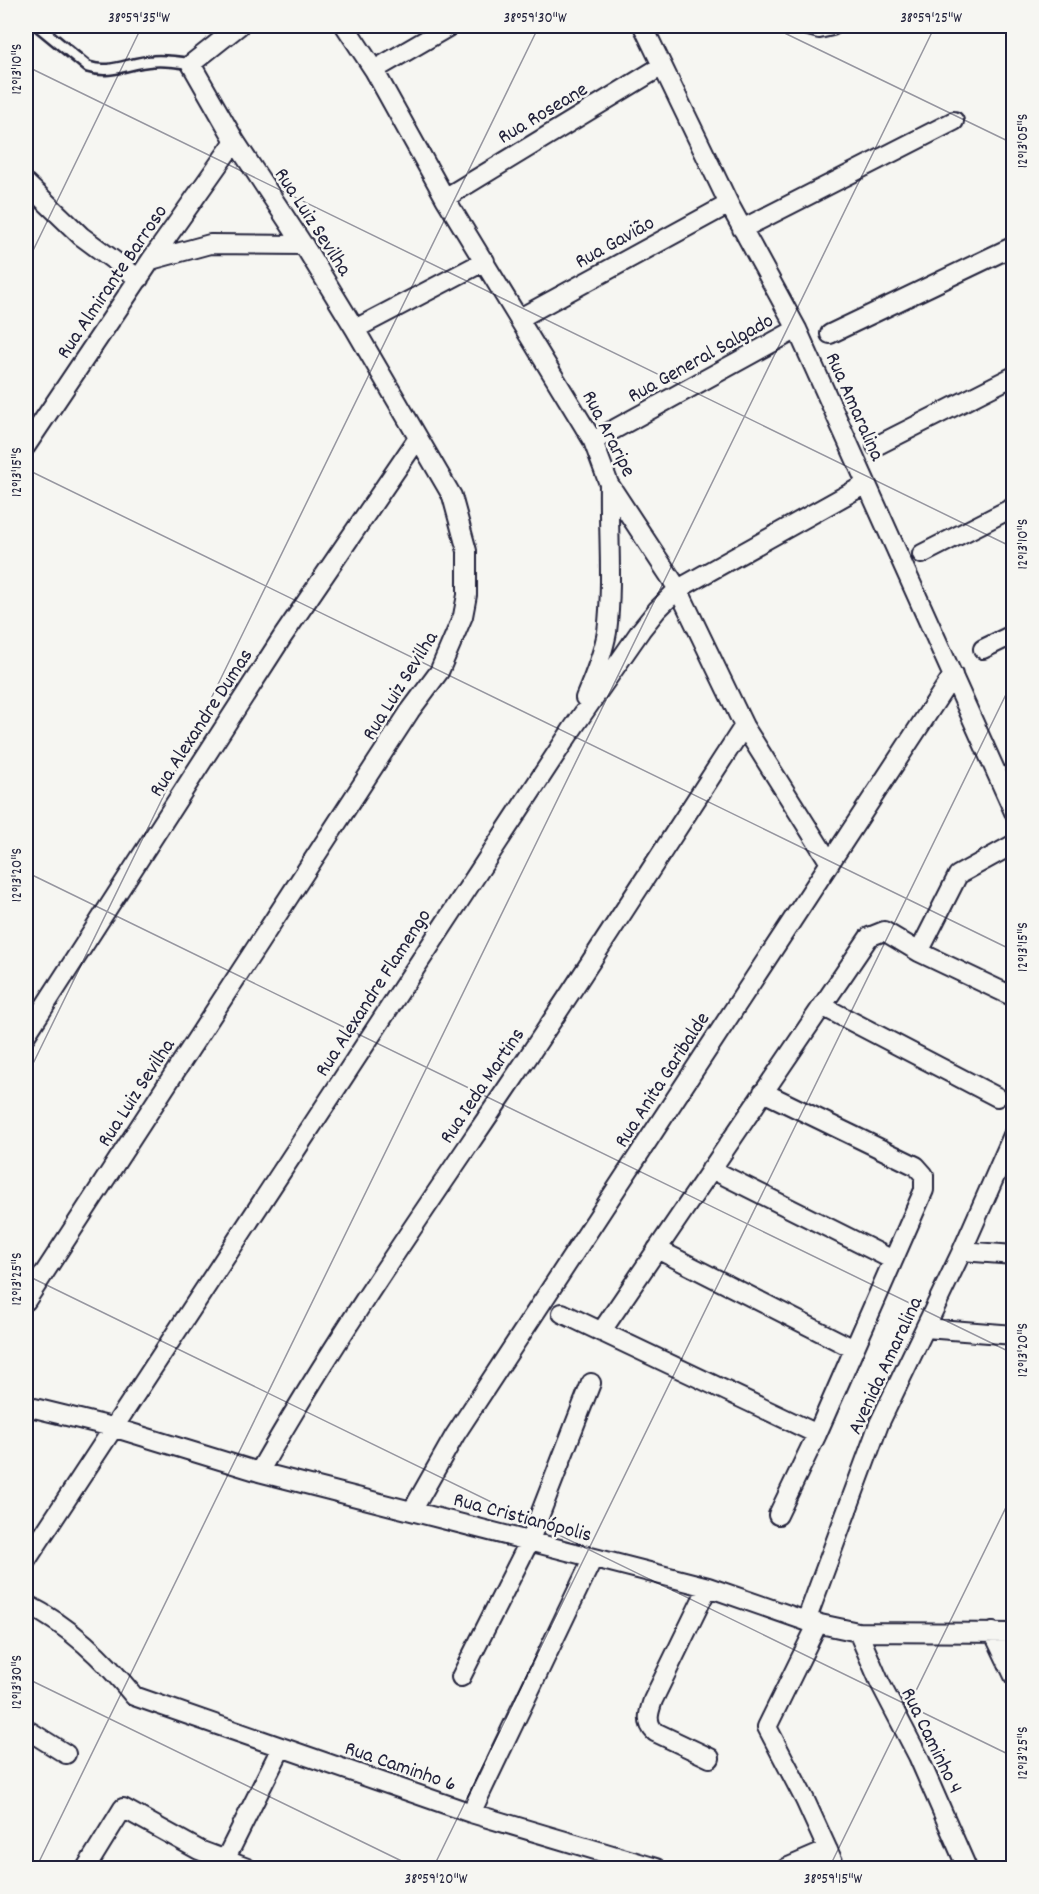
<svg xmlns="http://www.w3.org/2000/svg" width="1039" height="1894" viewBox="0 0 1039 1894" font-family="Dekko,sans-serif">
  <rect width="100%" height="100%" fill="#f6f6f2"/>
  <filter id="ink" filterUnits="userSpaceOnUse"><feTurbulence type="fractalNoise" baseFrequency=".0167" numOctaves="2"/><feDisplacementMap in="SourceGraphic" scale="12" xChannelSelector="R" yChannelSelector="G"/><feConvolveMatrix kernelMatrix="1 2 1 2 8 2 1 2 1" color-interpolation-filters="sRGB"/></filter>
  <g filter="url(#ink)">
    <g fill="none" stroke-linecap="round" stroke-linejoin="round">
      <defs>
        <path id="lane" d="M38 26 88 67C112 75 129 62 153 61 166 60 179 62 191 64"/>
        <path id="street" d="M345 26 374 70 445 198 593 441 609 484 678 589 744 726 830 863
          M643 26 729 204 797 329 1014 812
          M808 26 819 29 832 26
          M374 70 450 26
          M26 183 81 236 139 279
          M445 198 662 66
          M742 229 954 121
          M151 260 210 244 304 245
          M520 318 729 204
          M355 329 485 261
          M830 334 1014 246
          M593 441 797 329
          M26 446 151 260 235 141
          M876 446 1014 376
          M922 554 1014 507
          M983 649 1014 634
          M585 698C594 677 603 655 607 632 613 584 608 533 609 484
          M919 952 958 875 1014 844
          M822 1006 997 1097
          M26 1035 283 636 418 438
          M763 1092 916 1166 924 1175V1190L817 1434 778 1515
          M711 1169 893 1260
          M657 1249 854 1349
          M962 1251 1014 1255
          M26 1301 410 711 439 672 463 616 467 595V551L452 496 355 329 308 252 235 141 191 64 239 26
          M562 1313 817 1434
          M926 1328 1014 1335
          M601 1332 869 937 884 931 919 952 1014 997
          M26 1406 112 1427 259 1472 708 1587 806 1621 858 1632 1014 1633
          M259 1472C338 1333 429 1204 518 1072 595 957 669 841 744 726
          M412 1511 455 1435 953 675
          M26 1561 573 728 641 630 657 610 678 589 866 484
          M708 1587 653 1700C649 1712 645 1722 655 1732L710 1758
          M26 1604C70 1626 103 1658 134 1696L471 1813 656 1868
          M806 1621 879 1424 962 1251 1014 1133
          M818 1623 767 1727 805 1800 836 1868
          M858 1632 880 1683 918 1756 967 1868
          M993 1632 1014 1676
          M461 1677 530 1540 591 1383
          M26 1729 66 1754
          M471 1813 593 1558
          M86 1868 123 1808 199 1850 247 1868
          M215 1868 224 1862 281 1748
          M786 1868 828 1850"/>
      </defs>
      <!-- lane casing -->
      <use href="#lane" stroke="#22223b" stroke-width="14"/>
      <!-- street casing -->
      <use href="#street" stroke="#22223b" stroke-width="22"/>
      <!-- lane -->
      <use href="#lane" stroke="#f6f6f2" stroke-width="9"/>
      <!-- street -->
      <use href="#street" stroke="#f6f6f2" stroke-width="18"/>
    </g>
  </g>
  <!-- ticks -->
  <path fill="none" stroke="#22223b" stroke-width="1.5" stroke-opacity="0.45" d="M770 26 1014 144M26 66 1014 548M26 265 142 26M26 469 1014 951M26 872 1014 1354M26 1078 539 26M26 1275 1014 1757M26 1678 416 1868M36 1868 935 26M433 1868 1014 678M829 1868 1014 1491"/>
  <g text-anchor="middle" stroke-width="5" stroke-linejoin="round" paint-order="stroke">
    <!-- street labels -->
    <g font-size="21" fill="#22223b" stroke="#f6f6f2">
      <text transform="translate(542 112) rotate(-31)" y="7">Rua Roseane</text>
      <text transform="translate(314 221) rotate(57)" y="7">Rua Luiz Sevilha</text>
      <text transform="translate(614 241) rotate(-29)" y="7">Rua Gavião</text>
      <text transform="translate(111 281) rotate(-56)" y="7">Rua Almirante Barroso</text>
      <text transform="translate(700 357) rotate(-29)" y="7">Rua General Salgado</text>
      <text transform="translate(856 406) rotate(66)" y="7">Rua Amaralina</text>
      <text transform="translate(610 433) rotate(63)" y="7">Rua Araripe</text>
      <text transform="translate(399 685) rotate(-58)" y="7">Rua Luiz Sevilha</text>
      <text transform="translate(200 722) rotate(-57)" y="7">Rua Alexandre Dumas</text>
      <text transform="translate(372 992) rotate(-57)" y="7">Rua Alexandre Flamengo</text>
      <text transform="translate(661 1079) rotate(-57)" y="7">Rua Anita Garibalde</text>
      <text transform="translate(481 1085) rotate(-56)" y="7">Rua Ieda Martins</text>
      <text transform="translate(135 1092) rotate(-57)" y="7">Rua Luiz Sevilha</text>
      <text transform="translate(884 1365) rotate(-65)" y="7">Avenida Amaralina</text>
      <text transform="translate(523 1516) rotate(15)" y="7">Rua Cristianópolis</text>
      <text transform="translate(933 1740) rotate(64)" y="7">Rua Caminho 4</text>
      <text transform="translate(401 1765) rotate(19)" y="7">Rua Caminho 6</text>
    </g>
  </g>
  <!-- margin -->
  <rect width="1039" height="1894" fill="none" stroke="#f6f6f2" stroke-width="66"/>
  <rect x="33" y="33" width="973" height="1828" fill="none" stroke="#22223b" stroke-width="2"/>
  <g font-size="15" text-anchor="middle" fill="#22223b">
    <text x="139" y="22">38°59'35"W</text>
    <text x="535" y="22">38°59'30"W</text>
    <text x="931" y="22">38°59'25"W</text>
    <text transform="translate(16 69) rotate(-90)" y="5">12°13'10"S</text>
    <text transform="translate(1022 141) rotate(-90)" y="5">12°13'05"S</text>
    <text transform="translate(16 472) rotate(-90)" y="5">12°13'15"S</text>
    <text transform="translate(1022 544) rotate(-90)" y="5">12°13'10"S</text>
    <text transform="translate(16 875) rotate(-90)" y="5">12°13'20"S</text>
    <text transform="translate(1022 947) rotate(-90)" y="5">12°13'15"S</text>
    <text transform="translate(16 1279) rotate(-90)" y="5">12°13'25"S</text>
    <text transform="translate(1022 1350) rotate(-90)" y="5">12°13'20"S</text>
    <text transform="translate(16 1682) rotate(-90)" y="5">12°13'30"S</text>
    <text transform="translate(1022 1753) rotate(-90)" y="5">12°13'25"S</text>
    <text x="436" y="1883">38°59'20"W</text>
    <text x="833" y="1883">38°59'15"W</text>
  </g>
</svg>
